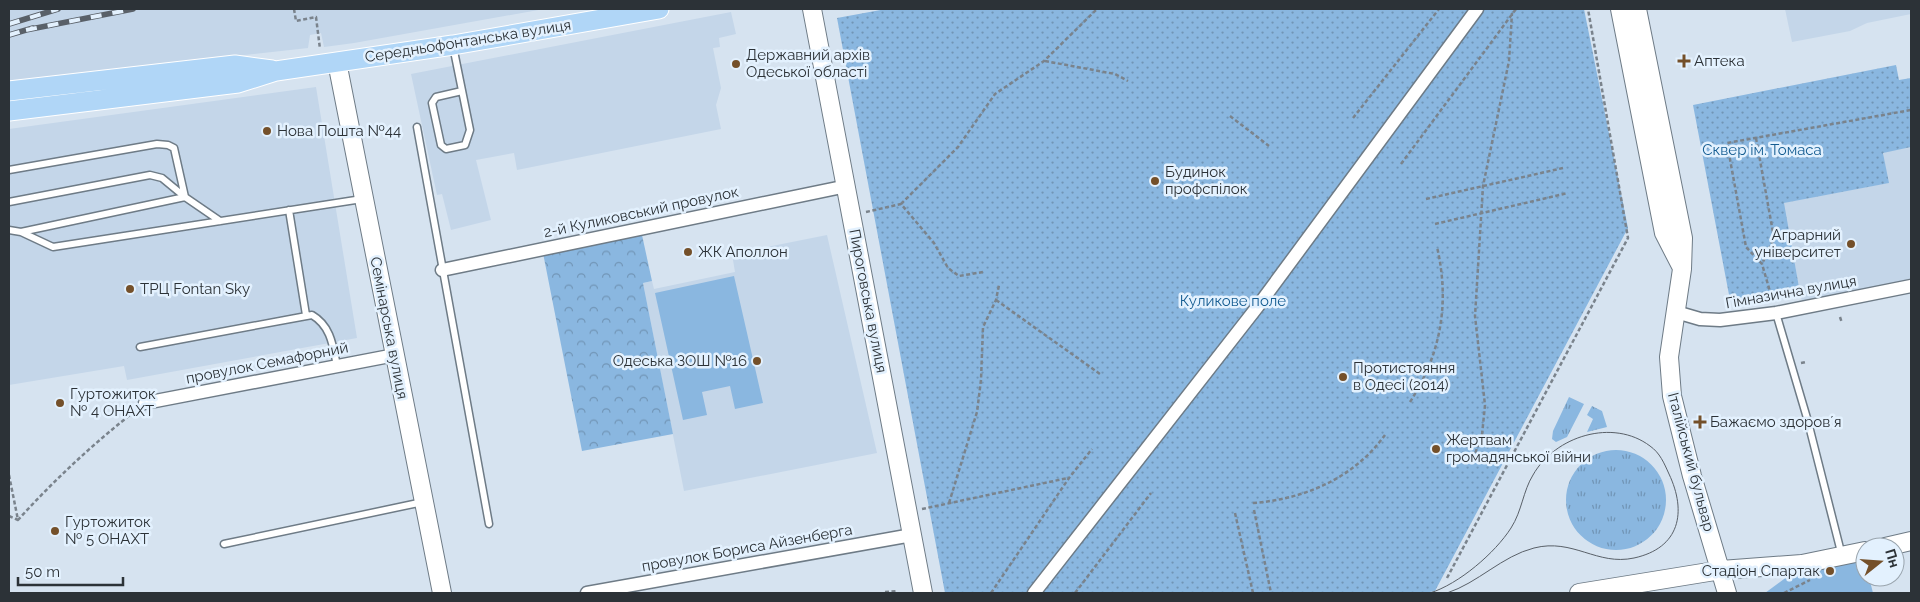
<svg xmlns="http://www.w3.org/2000/svg" width="1920" height="602" viewBox="0 0 1920 602" font-family="Raleway,sans-serif">
  <defs>
    <pattern id="grass-tufts" width="24" height="20" patternUnits="userSpaceOnUse" patternTransform="scale(1.25)"><rect width="24" height="20" fill="#8ab7e0"/><path d="M3 7l-1-3M5 7V3M7 7l1-3M15 17l-1-3M17 17v-4M19 17l1-3" fill="none" stroke="#7195b6"/></pattern>
    <pattern id="forest-crowns" width="20" height="18" patternUnits="userSpaceOnUse" patternTransform="scale(1.25)"><rect width="20" height="18" fill="#8ab7e0"/><path d="M2 6a3 3 0 1 1 6 0M12 15a3 3 0 1 1 6 0" fill="none" stroke="#7195b6"/></pattern>
    <pattern id="park-dots" width="8" height="8" patternUnits="userSpaceOnUse" patternTransform="scale(1.25)"><rect width="8" height="8" fill="#8ab7e0"/><path d="M2 2h.1M6 6h.1" fill="none" stroke="#7195b6" stroke-width="1.8" stroke-linecap="round"/></pattern>
  </defs>
  <rect width="100%" height="100%" fill="#d6e3f0"/>
  <!-- built -->
  <path fill="#c4d6e9" d="M9 9H544L354 43 324 47 321 33 310 35 308 48 9 81Z
    M1785 9H1911V14L1867 23 1850 31 1792 42Z
    M731 12 736 34 719 38 720 47 713 48 721 88 716 105 721 129 517 170 514 153 476 160 491 220 451 230 442 194 437 195 411 74Z
    M316 87 357 338 127 380 124 366 9 385V129Z
    M1911 147V286L1803 307 1783 203 1888 183 1883 152Z
    M827 235 877 453 684 491 643 283 652 281 654 289 735 272 732 254Z"/>
  <!-- grass -->
  <path fill="url(#grass-tufts)" d="M1569 397 1584 404 1567 437 1556 442 1552 439 1553 431Z
    M1592 406 1602 411 1607 427 1587 432 1593 419 1587 415Z
    M1566 500a50 50 0 1 1 100 0a50 50 0 1 1-100 0Z"/>
  <!-- forest -->
  <path fill="url(#forest-crowns)" d="M642 235 652 281 643 283 673 434 582 451 543 253Z"/>
  <!-- park -->
  <path fill="url(#park-dots)" d="M886 9H1584L1628 228 1435 591 1424 593H945L837 18Z
    M1896 65 1899 80 1911 78V147L1883 153 1889 183 1784 203 1799 287 1730 300 1693 105Z"/>
  <!-- pitch -->
  <path fill="#8ab7e0" d="M734 276 763 403 735 409 730 386 702 392 707 415 683 420 655 293Z
    M1862 552 1865 577H1869L1873 593H1765L1803 565Z"/>
  <g fill="none" stroke-linecap="round" stroke-linejoin="round">
    <defs>
      <path id="lane" d="M453 46 470 130 465 145 446 149 441 145 432 103 436 97 462 91
        M417 127 489 524
        M9 170 157 144 168 145 174 148 185 197
        M9 202 150 175 162 178 185 197 220 221
        M289 210 306 315
        M9 230 21 232 53 247 362 199
        M21 232 185 197
        M1776 313 1807 418 1842 556
        M140 347 312 315C331 326 333 346 337 366
        M224 544 423 502"/>
      <path id="street" d="M442 270 847 186
        M1676 312 1700 319 1720 320 1776 313 1911 286
        M145 403 395 355
        M587 593 912 535
        M1034 593 1258 306 1477 9"/>
      <path id="secondary" d="M812 9 923 593
        M1620 9 1664 233 1681 266
        M1637 9 1683 238 1682 269 1669 357 1672 396 1692 476 1727 593
        M337 62 442 593
        M1885 547 1911 541
        M1579 593 1721 570 1802 564 1865 551"/>
      <path id="primary" d="M9 91 235 65 272 70
        M9 111 238 83 276 71 453 45 659 9"/>
    </defs>
    <!-- lane casing -->
    <use href="#lane" stroke="#6e7b86" stroke-width="9"/>
    <!-- street casing -->
    <use href="#street" stroke="#6e7b86" stroke-width="15"/>
    <!-- secondary casing -->
    <use href="#secondary" stroke="#6e7b86" stroke-width="20"/>
    <!-- primary casing -->
    <use href="#primary" stroke="#fff" stroke-width="21"/>
    <!-- path -->
    <path stroke="#7a838c" stroke-width="2.5" stroke-dasharray="4 2.5" stroke-linecap="butt" d="M294 9 296 21 316 17 320 49
      M1045 61 1115 74 1128 81
      M1230 116 1269 146
      M1353 118 1439 9
      M1756 138 1774 238 1762 264
      M1401 164 1516 9
      M1426 199 1563 168
      M901 204 958 147 995 94 1044 61 1097 9
      M866 212 901 204 934 243 948 268 959 276 983 272
      M1435 224 1568 193
      M996 300 1100 374
      M1773 302 1762 264 1746 247 1727 143 1911 110
      M1840 317 1842 323
      M1801 363 1806 362
      M1410 402C1441 354 1450 303 1437 247
      M1473 459 1482 435 1485 405 1475 316 1483 186 1509 61 1512 13
      M9 475 18 520C54 480 93 444 135 411
      M949 503 977 412 981 380 983 327 996 300 999 285
      M1253 503C1305 499 1354 478 1385 435
      M922 509 1068 478
      M1254 510 1271 593
      M1235 513 1253 593
      M9 516 18 520
      M1447 578 1628 238 1588 9
      M885 592 897 591
      M991 593 1069 478 1092 449
      M1075 593 1151 493
      M1784 593 1810 580"/>
    <!-- lane -->
    <use href="#lane" stroke="#fff" stroke-width="6"/>
    <!-- street -->
    <use href="#street" stroke="#fff" stroke-width="12"/>
    <!-- secondary -->
    <use href="#secondary" stroke="#fff" stroke-width="18"/>
    <!-- primary -->
    <use href="#primary" stroke="#b0d6f7" stroke-width="19"/>
    <!-- tram -->
    <path stroke="#596068" stroke-width="1" d="M1430 593C1459 584 1495 553 1511 528 1522 511 1523 491 1533 475 1555 436 1613 418 1650 446 1660 453 1664 463 1669 474 1687 512 1680 548 1634 558 1597 566 1573 538 1534 548 1502 556 1478 583 1447 593"/>
    <defs>
      <path id="rail" d="M9 24 58 9
        M26 30 133 9
        M9 35 33 28"/>
    </defs>
    <!-- rail casing -->
    <use href="#rail" stroke="#596068" stroke-width="5.5"/>
    <!-- rail -->
    <use href="#rail" stroke="#e3f1fe" stroke-width="4" stroke-dasharray="11" stroke-linecap="butt"/>
  </g>
  <!-- markers -->
  <g fill="#74502a" stroke="#e3f1fe" stroke-width="2">
    <path d="M1681.5 53.5h5v5h5v5h-5v5h-5v-5h-5v-5h5z"/>
    <circle cx="736" cy="64" r="5"/>
    <circle cx="267" cy="131" r="5"/>
    <circle cx="1155" cy="181" r="5"/>
    <circle cx="1851" cy="244" r="5"/>
    <circle cx="688" cy="252" r="5"/>
    <circle cx="130" cy="289" r="5"/>
    <circle cx="757" cy="361" r="5"/>
    <circle cx="1343" cy="377" r="5"/>
    <circle cx="60" cy="403" r="5"/>
    <path d="M1697.5 414.5h5v5h5v5h-5v5h-5v-5h-5v-5h5z"/>
    <circle cx="1436" cy="449" r="5"/>
    <circle cx="55" cy="531" r="5"/>
    <circle cx="1830" cy="571" r="5"/>
  </g>
  <g text-anchor="middle" stroke-width="5" stroke-linejoin="round" paint-order="stroke">
    <!-- street labels -->
    <g font-size="15" fill="#2c3237" stroke="#e3f1fe">
      <text transform="translate(468 41) rotate(-9)" y="5">Середньофонтанська вулиця</text>
      <text transform="translate(641 212) rotate(-12)" y="5">2-й Куликовський провулок</text>
      <text transform="translate(1791 292) rotate(-10)" y="5">Гімназична вулиця</text>
      <text transform="translate(868 301) rotate(79)" y="5">Пироговська вулиця</text>
      <text transform="translate(389 328) rotate(79)" y="5">Семінарська вулиця</text>
      <text transform="translate(267 363) rotate(-11)" y="5">провулок Семафорний</text>
      <text transform="translate(1691 462) rotate(75)" y="5">Італійський бульвар</text>
      <text transform="translate(747 548) rotate(-10)" y="5">провулок Бориса Айзенберга</text>
    </g>
    <!-- poi labels -->
    <g font-size="15" fill="#2c3237" stroke="#e3f1fe" text-anchor="start">
      <text x="746" y="60">Державний архів<tspan x="746" dy="17">Одеської області</tspan></text>
      <text x="1694" y="66">Аптека</text>
      <text x="277" y="136">Нова Пошта №44</text>
      <text x="1165" y="177">Будинок<tspan x="1165" dy="17">профспілок</tspan></text>
      <text x="1841" y="240" text-anchor="end">Аграрний<tspan x="1841" dy="17">університет</tspan></text>
      <text x="698" y="257">ЖК Аполлон</text>
      <text x="140" y="294">ТРЦ Fontan Sky</text>
      <text x="747" y="366" text-anchor="end">Одеська ЗОШ №16</text>
      <text x="1353" y="373">Протистояння<tspan x="1353" dy="17">в Одесі (2014)</tspan></text>
      <text x="70" y="399">Гуртожиток<tspan x="70" dy="17">№ 4 ОНАХТ</tspan></text>
      <text x="1710" y="427">Бажаємо здоровʼя</text>
      <text x="1446" y="445">Жертвам<tspan x="1446" dy="17">громадянської війни</tspan></text>
      <text x="65" y="527">Гуртожиток<tspan x="65" dy="17">№ 5 ОНАХТ</tspan></text>
      <text x="1820" y="576" text-anchor="end">Стадіон Спартак</text>
    </g>
    <!-- park labels -->
    <g font-size="15" fill="#145c91" stroke="#e3f1fe">
      <text x="1762" y="155">Сквер ім. Томаса</text>
      <text x="1233" y="306">Куликове поле</text>
    </g>
  </g>
  <!-- border -->
  <rect width="1920" height="602" fill="none" stroke="#2c3237" stroke-width="20"/>
  <!-- north arrow -->
  <g transform="translate(1880 562) rotate(73)"><circle r="24" fill="#e3f1fe" stroke="#9aa5ae"/>
  <path d="M0-4L9 19L0 12L-9 19Z" fill="#74502a"/>
  <text y="-8" font-size="14" font-weight="bold" text-anchor="middle" fill="#2c3237">Пн</text>
  </g>
  <!-- scale -->
  <path d="M18 577v8h105v-8" fill="none" stroke="#2c3237" stroke-width="2.5"/>
  <text x="25" y="577" font-size="15" fill="#2c3237" stroke="#e3f1fe" stroke-width="4" paint-order="stroke">50 m</text>
</svg>
